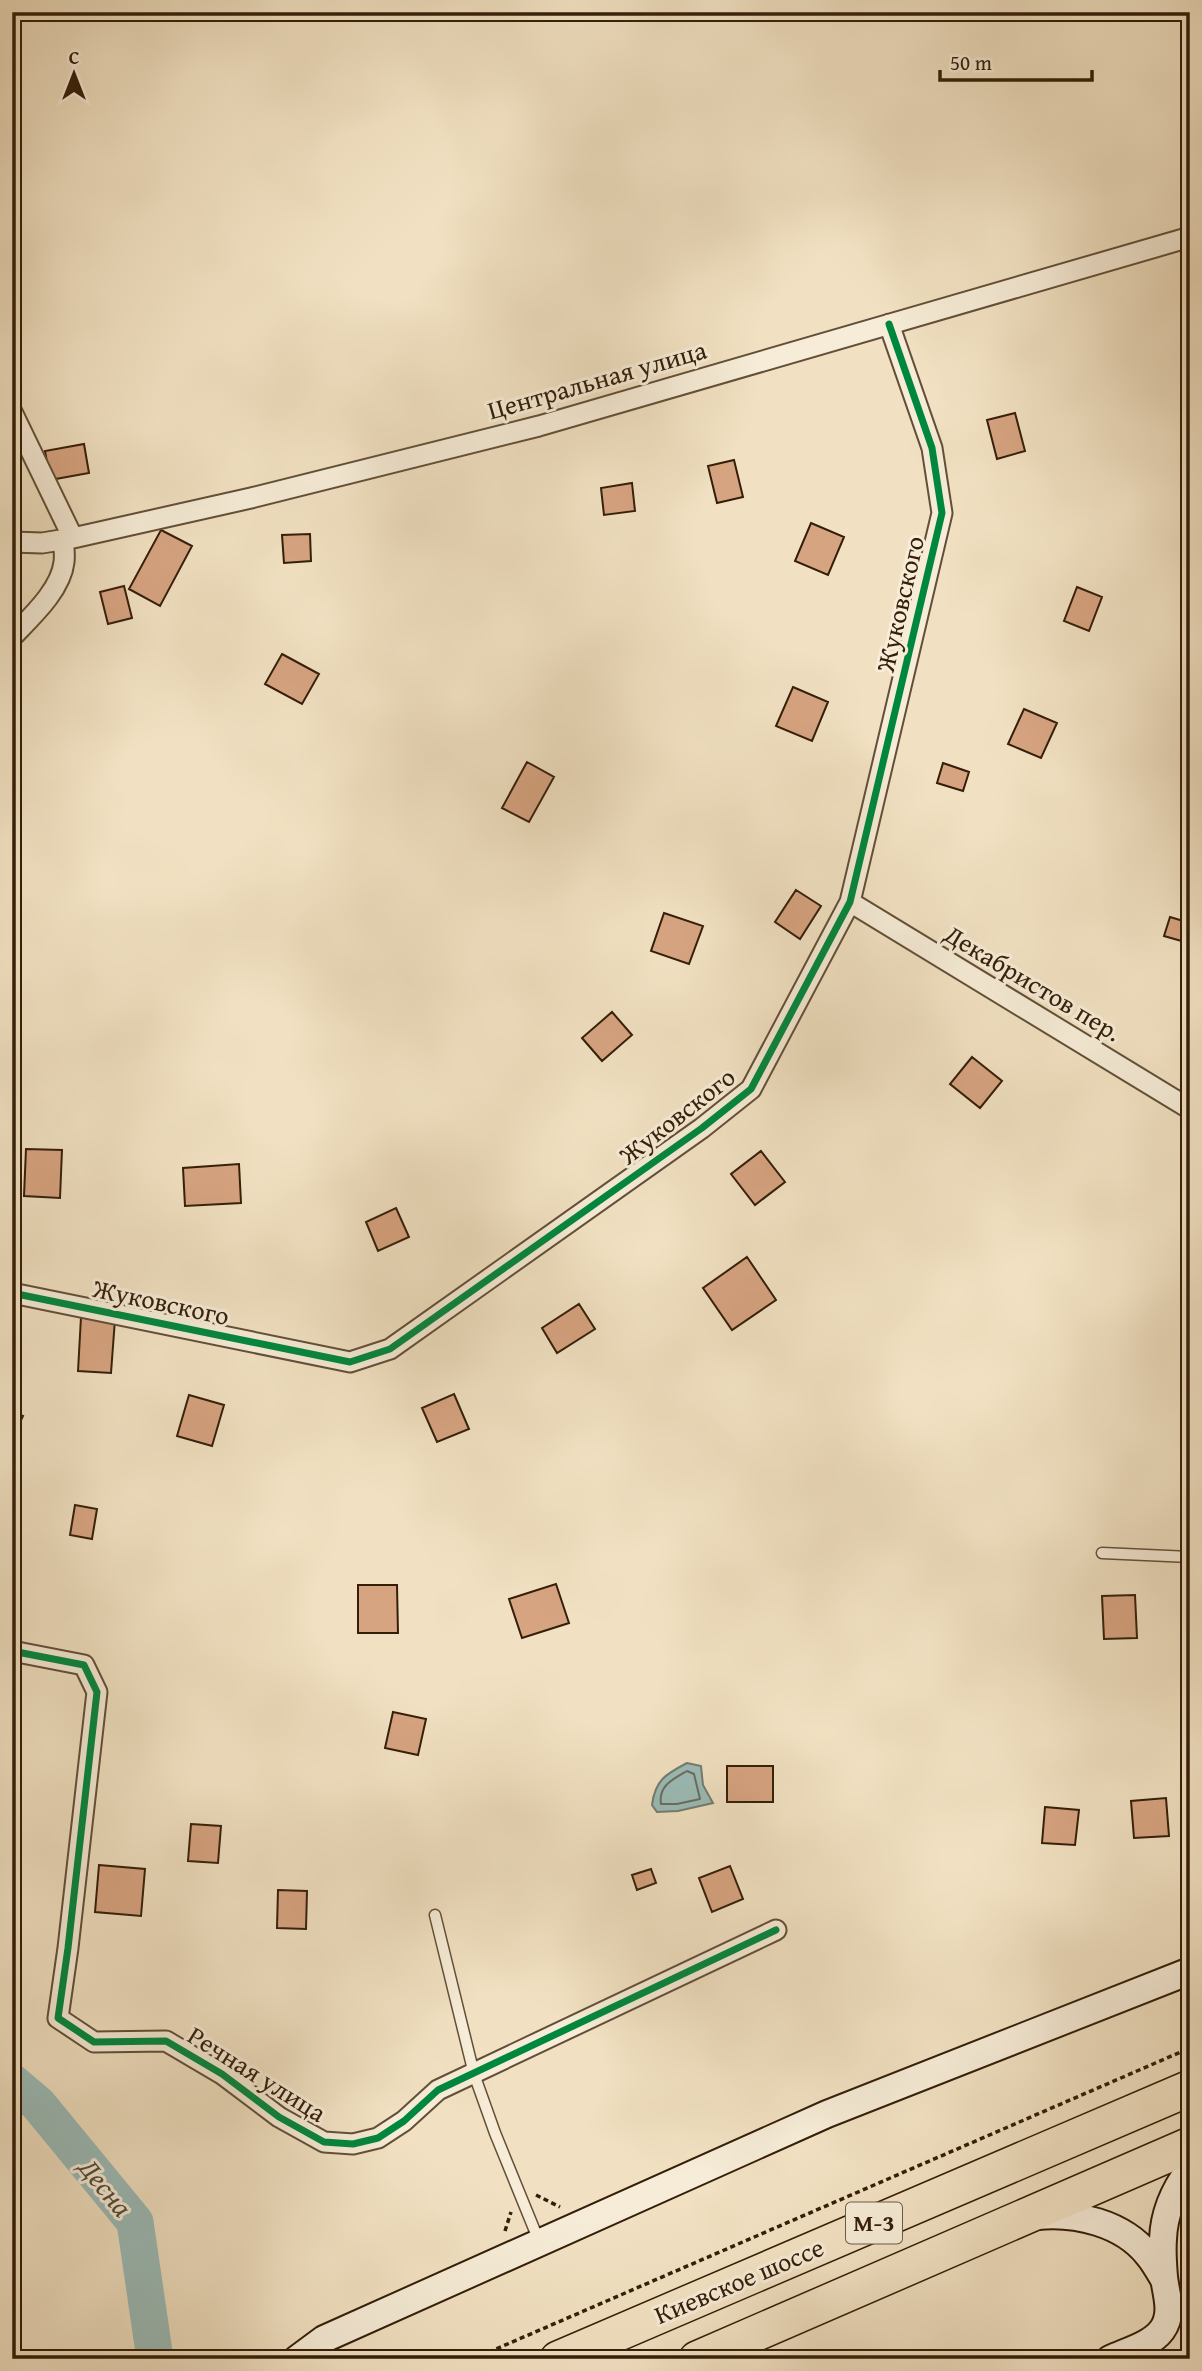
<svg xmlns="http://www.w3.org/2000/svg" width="1202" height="2371" viewBox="0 0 1202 2371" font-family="'Gentium Book Plus',serif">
  <rect width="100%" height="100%" fill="#f1e1c2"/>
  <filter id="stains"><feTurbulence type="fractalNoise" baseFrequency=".00286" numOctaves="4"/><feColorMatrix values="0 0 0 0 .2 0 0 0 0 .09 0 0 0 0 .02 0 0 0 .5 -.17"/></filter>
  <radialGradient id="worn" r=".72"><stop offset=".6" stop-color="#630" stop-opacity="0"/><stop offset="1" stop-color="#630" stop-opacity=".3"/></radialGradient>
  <!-- water -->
  <path fill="#9bbcb8" stroke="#727d72" stroke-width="2" d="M687 1763 701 1766 703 1785 713 1803 678 1811 657 1812 652 1805C655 1780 666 1774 687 1763Z"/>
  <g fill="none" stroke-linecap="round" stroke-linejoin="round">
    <!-- shore -->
    <path stroke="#686d60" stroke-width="2" d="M687 1771 694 1774 700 1799 677 1804H661C658 1786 673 1779 687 1771Z"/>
    <!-- river -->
    <path stroke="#9bbcb8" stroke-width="37" d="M12 2082 38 2104 135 2222 155 2359"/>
  </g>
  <!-- building -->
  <path fill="#d7a481" stroke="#341e09" stroke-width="2" d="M1015 413 1025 451 997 459 987 420Z
    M84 444 89 473 50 480 45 451Z
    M734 460 743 497 717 503 708 466Z
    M632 483 635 511 604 515 601 488Z
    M811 523 844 537 828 575 795 561Z
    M161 530 192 546 160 606 129 589Z
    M310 534 311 561 284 563 282 535Z
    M124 586 132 618 108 624 100 592Z
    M1077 587 1102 597 1089 631 1064 621Z
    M282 654 319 674 302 704 265 684Z
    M793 687 828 702 812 741 776 726Z
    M1024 709 1057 723 1041 758 1008 744Z
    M527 762 554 777 529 822 502 808Z
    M943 763 969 772 963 791 937 783Z
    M796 890 821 906 800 939 775 922Z
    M664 913 703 926 689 964 651 951Z
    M1170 917 1190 923 1185 942 1164 936Z
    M612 1012 632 1035 602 1061 582 1038Z
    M972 1057 1002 1081 980 1108 950 1084Z
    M26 1149 62 1150 60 1198 24 1196Z
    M761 1151 785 1182 755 1205 731 1174Z
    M239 1164 241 1203 185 1206 183 1168Z
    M396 1208 409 1237 378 1251 366 1222Z
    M747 1257 776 1300 732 1330 703 1288Z
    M579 1304 595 1329 557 1353 542 1328Z
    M81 1317 115 1319 111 1373 78 1371Z
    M454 1394 469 1429 437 1442 422 1408Z
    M189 1395 224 1405 212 1446 177 1436Z
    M12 1411 23 1416 12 1439Z
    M75 1505 97 1509 92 1539 70 1535Z
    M556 1584 569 1623 522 1638 509 1599Z
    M358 1585H397L398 1633H358Z
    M1135 1595 1137 1638 1104 1639 1102 1596Z
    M393 1712 426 1719 418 1755 385 1748Z
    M727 1766H773V1802H727Z
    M1166 1798 1169 1836 1134 1838 1131 1801Z
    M1045 1807 1079 1810 1075 1845 1042 1843Z
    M191 1824 221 1826 218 1863 188 1861Z
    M99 1865 145 1869 141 1916 95 1912Z
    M730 1866 743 1899 712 1912 699 1878Z
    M651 1869 656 1883 637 1890 632 1875Z
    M278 1890 307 1891 306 1929 277 1928Z"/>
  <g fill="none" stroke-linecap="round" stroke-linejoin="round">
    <defs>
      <path id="lane" d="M1102 1553 1190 1557
        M435 1915 474 2074 495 2133 539 2241"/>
      <path id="street" d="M12 412 73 538
        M12 542 42 543 73 538 251 498 539 426 1190 237
        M12 637C31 617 61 590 64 562 65 555 64 547 63 539
        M850 902 1190 1109
        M12 1293 350 1362 390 1349 702 1128 751 1089 850 902 942 513 932 448 889 324
        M12 1651 84 1665 97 1692 68 1948 58 2018 94 2042 166 2041 222 2074 279 2117 324 2142 353 2144 378 2138 404 2121 438 2090 776 1930"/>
      <path id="secondary" d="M1037 2216C1075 2212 1123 2223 1148 2255 1154 2262 1159 2271 1163 2278
        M297 2359 324 2339 827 2114 1190 1971
        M1110 2359C1127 2351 1151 2345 1162 2330 1174 2313 1166 2295 1164 2277 1163 2265 1162 2251 1163 2239 1164 2212 1174 2190 1190 2169"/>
      <path id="highway" d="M558 2359 1190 2088
        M697 2359 1190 2145"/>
    </defs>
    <!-- lane casing -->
    <use href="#lane" stroke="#634f37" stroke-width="13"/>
    <!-- street casing -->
    <use href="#street" stroke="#634f37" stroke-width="23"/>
    <!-- secondary casing -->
    <use href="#secondary" stroke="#341e09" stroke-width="30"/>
    <!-- highway casing -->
    <use href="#highway" stroke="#341e09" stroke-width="38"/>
    <!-- path -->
    <path stroke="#341e09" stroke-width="3.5" stroke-dasharray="5 3.5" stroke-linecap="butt" d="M536 2195 560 2207
      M505 2231 511 2212
      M473 2359 1190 2048"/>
    <!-- lane -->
    <use href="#lane" stroke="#f6ecd7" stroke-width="10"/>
    <!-- street -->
    <use href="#street" stroke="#f6ecd7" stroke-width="19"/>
    <!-- secondary -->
    <use href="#secondary" stroke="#f6ecd7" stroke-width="26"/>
    <!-- highway -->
    <use href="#highway" stroke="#f1e1c2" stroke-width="35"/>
    <defs>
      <path id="cycleway" d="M12 1293 350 1362 390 1349 702 1128 751 1089 850 902 942 513 932 448 889 324
        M12 1651 84 1665 97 1692 68 1948 58 2018 94 2042 166 2041 222 2074 279 2117 324 2142 353 2144 378 2138 404 2121 438 2090 776 1930"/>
    </defs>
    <!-- cycleway casing -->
    <use href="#cycleway" stroke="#f6ecd7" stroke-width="11"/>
    <!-- cycleway -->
    <use href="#cycleway" stroke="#00873e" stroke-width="7"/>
  </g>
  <g text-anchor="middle" stroke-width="6" stroke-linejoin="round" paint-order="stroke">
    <!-- shield labels -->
    <rect fill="#f6ecd7" stroke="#6e5c47" stroke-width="2" x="846" y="2202.5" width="56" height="41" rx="5"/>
    <g font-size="24" font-weight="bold" fill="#341e09">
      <text x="874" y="2231">М-3</text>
    </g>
    <!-- street labels -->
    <g font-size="26" fill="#341e09" stroke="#f6ecd7">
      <text transform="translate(597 380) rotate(-16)" y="9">Центральная улица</text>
      <text transform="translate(900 604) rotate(-77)" y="9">Жуковского</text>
      <text transform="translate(1033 983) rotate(31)" y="9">Декабристов пер.</text>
      <text transform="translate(677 1116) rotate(-38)" y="9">Жуковского</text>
      <text transform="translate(161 1302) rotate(12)" y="9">Жуковского</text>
      <text transform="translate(257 2074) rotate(32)" y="9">Речная улица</text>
      <text transform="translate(739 2281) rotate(-23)" y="9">Киевское шоссе</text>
    </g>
    <!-- water labels -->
    <g font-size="28" font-style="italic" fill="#534d3e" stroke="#f6ecd7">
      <text transform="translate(106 2187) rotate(51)" y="10">Десна</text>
    </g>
  </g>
  <!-- margin -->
  <rect width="1202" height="2371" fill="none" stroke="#f1e1c2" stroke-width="42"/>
  <rect x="14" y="14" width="1174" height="2343" fill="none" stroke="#341e09" stroke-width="3.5"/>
  <rect x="21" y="21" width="1160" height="2329" fill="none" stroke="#341e09" stroke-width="2"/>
  <!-- north arrow -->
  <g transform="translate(74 74)" stroke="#f6ecd7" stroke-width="5" paint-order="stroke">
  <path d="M0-5L12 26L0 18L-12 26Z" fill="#341e09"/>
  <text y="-10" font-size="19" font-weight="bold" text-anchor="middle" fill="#341e09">С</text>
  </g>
  <!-- scale -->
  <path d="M940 70v10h152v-10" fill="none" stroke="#341e09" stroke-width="3.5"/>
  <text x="950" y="70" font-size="21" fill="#341e09" stroke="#f6ecd7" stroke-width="5" paint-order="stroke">50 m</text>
  <rect width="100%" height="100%" filter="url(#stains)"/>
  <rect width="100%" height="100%" fill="url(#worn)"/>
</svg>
